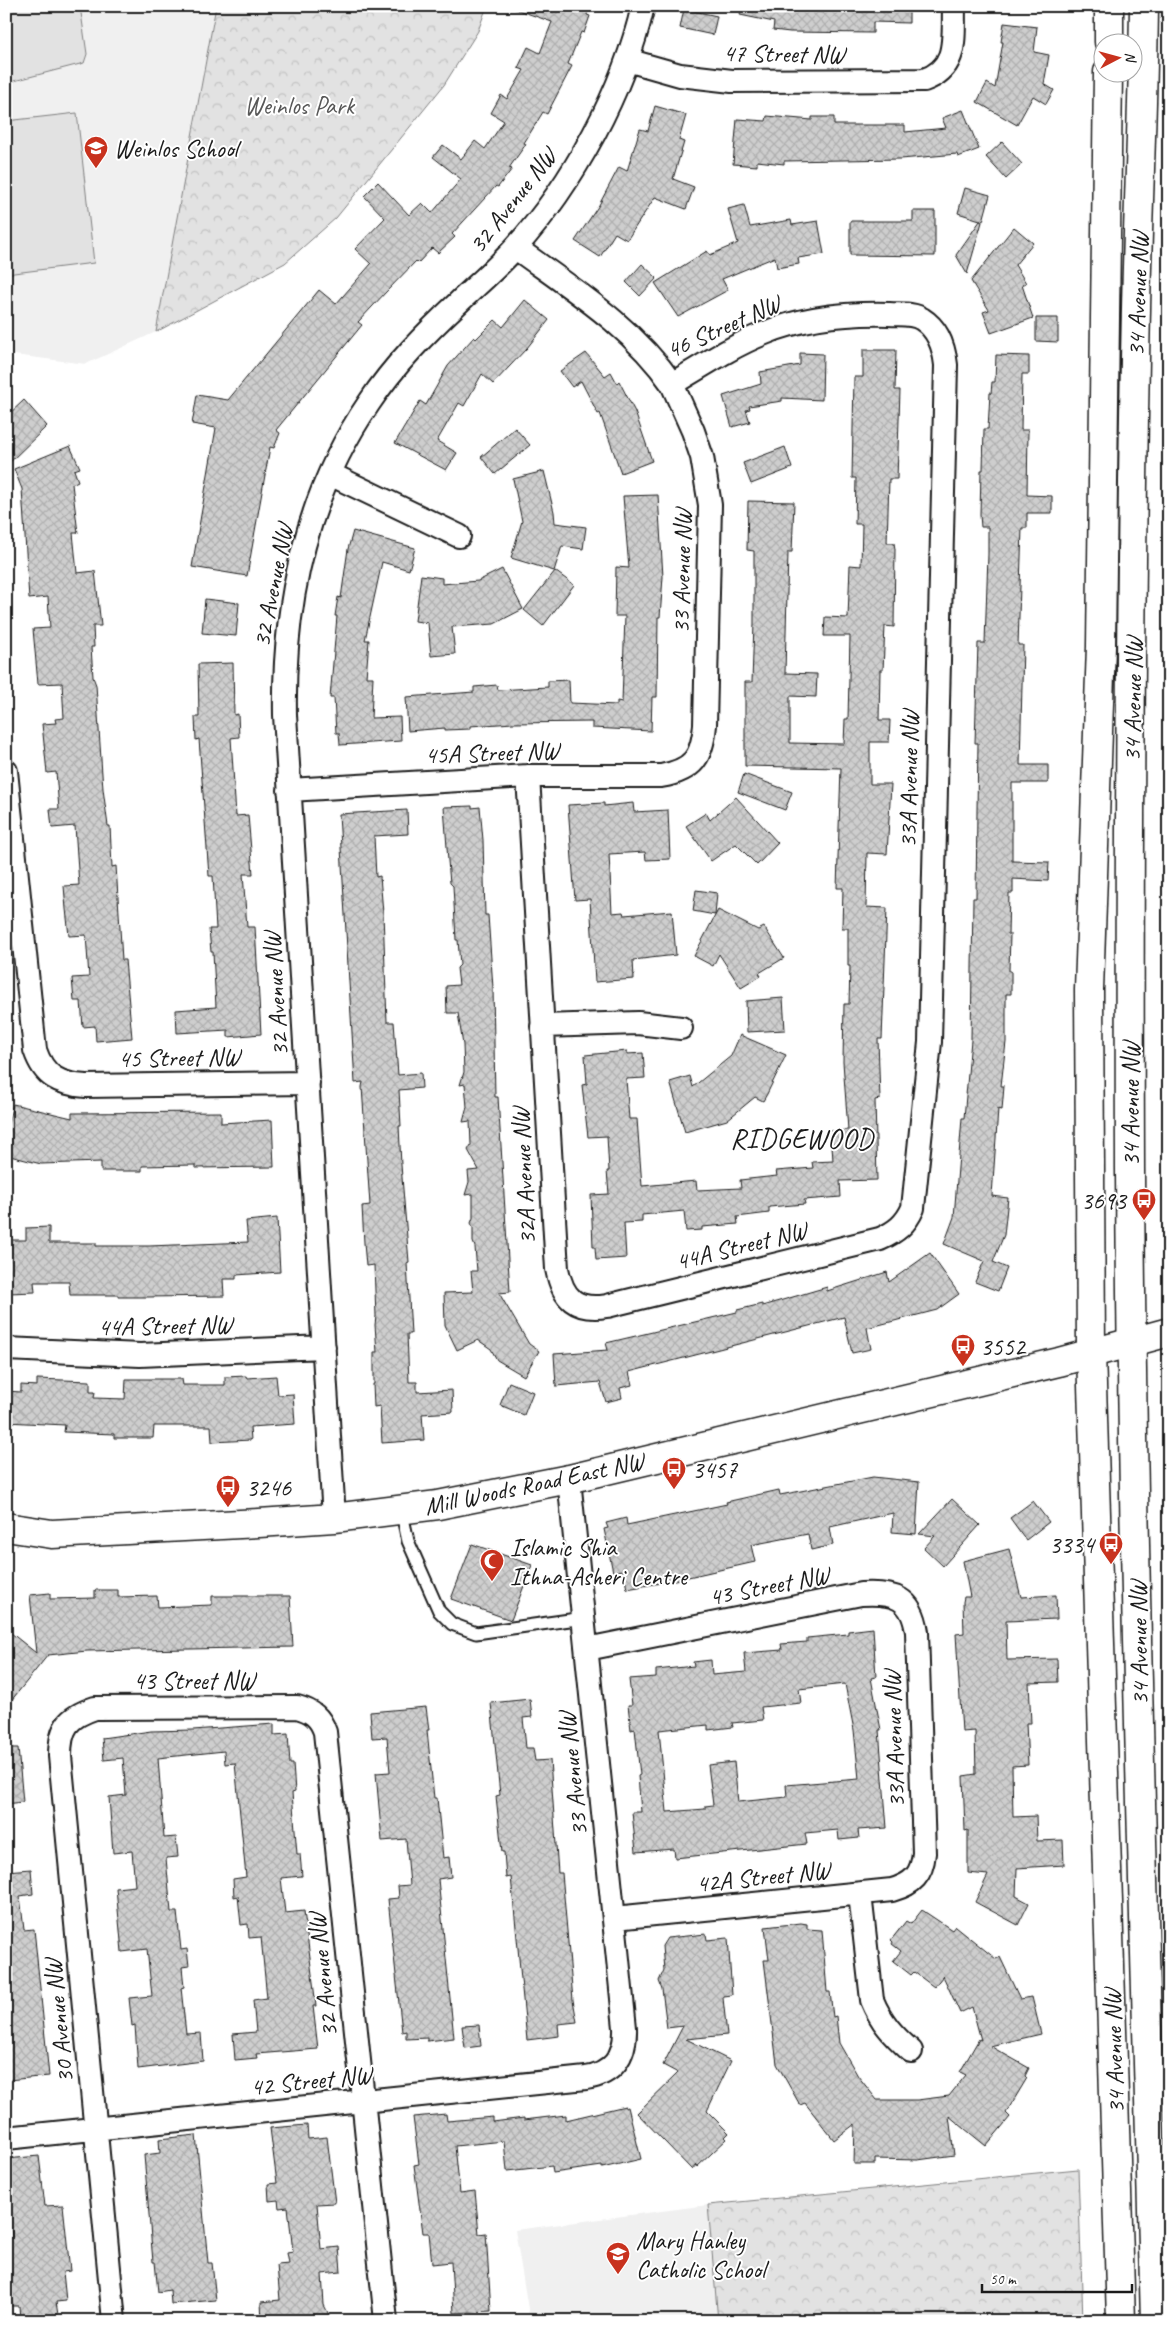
<svg xmlns="http://www.w3.org/2000/svg" width="1175" height="2327" viewBox="0 0 1175 2327" font-family="Caveat,sans-serif">
  <defs>
    <pattern id="park-crowns" width="20" height="18" patternUnits="userSpaceOnUse" patternTransform="scale(1.25)"><rect width="20" height="18" fill="#e2e2e2"/><path d="M2 6a3 3 0 1 1 6 0M12 15a3 3 0 1 1 6 0" fill="none" stroke="#c1c1c1"/></pattern>
    <pattern id="building-cross-hatch" width="8" height="8" patternUnits="userSpaceOnUse" patternTransform="scale(1.25)"><rect width="8" height="8" fill="#cecece"/><path d="M0 0l8 8M0 8l8-8" fill="none" stroke="#b0b0b0"/></pattern>
  </defs>
  <rect width="100%" height="100%" fill="#fff"/>
  <filter id="ink" filterUnits="userSpaceOnUse"><feTurbulence type="fractalNoise" baseFrequency=".02" numOctaves="2"/><feDisplacementMap in="SourceGraphic" scale="10" xChannelSelector="R" yChannelSelector="G"/><feConvolveMatrix kernelMatrix="1 2 1 2 8 2 1 2 1" color-interpolation-filters="sRGB"/></filter>
  <g filter="url(#ink)">
    <!-- built -->
    <path fill="#f0f0f0" d="M6 6H216L156 332 86 364 6 354Z
      M708 2205 718 2321H530L515 2230Z"/>
    <!-- grass -->
    <path fill="#e2e2e2" stroke="#7f7f7f" d="M6 6H80L87 54 84 63 6 83Z
      M77 113 94 263 6 274V121Z"/>
    <!-- park -->
    <path fill="url(#park-crowns)" stroke="#7f7f7f" d="M216 6H487L478 31 444 85 336 218 285 263 156 332Z
      M1078 2169 1083 2321H718L708 2205Z"/>
    <!-- building -->
    <path fill="url(#building-cross-hatch)" stroke="#1c1c1c" fill-rule="evenodd" d="M516 6H576L588 10 587 15 590 16 584 33 581 32 568 64 572 66 547 114 543 112 524 143 526 144 509 168 512 169 498 187 496 186 452 234 455 237 438 253 432 248 418 263 416 261 386 292 358 322 362 325 276 430 280 433 274 448 270 447 247 576 192 567 216 428 192 424 197 395 228 400 319 290 336 304 371 264 355 249 385 218 364 196 378 182 409 215 422 203 432 213 461 179 433 157 443 145 461 159 475 141 485 149 504 121 491 113 501 95 507 99 524 70 518 68 528 47 540 53 552 22 515 9Z
      M742 6H765L824 13V6H909V23L873 22V33L790 32 773 30 774 22 740 15Z
      M684 9 717 16 713 35 680 28Z
      M1004 23 1037 27 1034 52 1049 55 1044 84 1054 90 1046 104 1033 96 1017 125 977 102 987 83 995 88 1003 42H1001Z
      M655 106 686 115 679 140 684 142 673 179 694 187 686 209 655 197 627 240 615 233 600 257 575 241 599 205 619 167 627 171 640 129 648 131Z
      M963 110 979 149 958 157 957 154 901 159 784 161V164L757 161V166L733 164 737 119 766 121 767 116 812 120V117H834V125H905V132L946 128 942 118Z
      M1002 142 1022 164 1006 179 986 157Z
      M965 188 990 195 983 221 958 213Z
      M744 205 750 227 791 220 792 225 818 221 824 254 798 258 799 264 777 268 775 257 722 279 728 290 678 317 655 283 707 251 710 255 738 243 728 209Z
      M913 211H935V256L850 255V221H913Z
      M980 221 982 222 967 274 956 255Z
      M1014 227 1033 243 1015 265 1026 283 1022 285 1033 318 991 333 983 312 989 310 971 281Z
      M642 264 657 278 640 296 626 282Z
      M525 300 549 320 527 348 493 384 482 374 464 406 459 403 437 441 457 453 446 470 395 443 420 401 426 405 448 366 474 337 476 339 495 320 503 327Z
      M1036 318H1058V342L1036 341Z
      M863 350H896L895 390H900L897 479H889L887 543H894L895 549 894 627 885 626 883 670H880L879 720H890L889 742H870V784H891L887 854 867 853 866 907 887 908 882 1039H878L880 1099 875 1100 877 1180 840 1181 841 1197 804 1200 805 1204 769 1207V1213L737 1217 738 1224 702 1227V1230L686 1231 684 1211 642 1215V1222L624 1223 626 1258 596 1260 595 1247H593L591 1195 609 1194 607 1171H609L607 1136 588 1137 582 1085 587 1084 585 1055 627 1051V1054L643 1053 645 1078 626 1079 629 1119H637L642 1186 696 1181 697 1190 741 1188 740 1180 777 1176 776 1171 813 1168 812 1162 833 1161 831 1131 848 1130 843 1062 844 1004H849L850 966H848V928H842L843 888H837L841 768 745 766V682H752L754 623V551L747 550 748 501 794 502 792 552H788L785 673 817 674 816 697 790 696V743L844 744 845 719H848L850 636H824L825 617 848 618 850 565 861 566 862 524H855L856 478H852L854 377H863Z
      M586 353 605 376 611 372 617 383 619 381 635 412 652 461 621 473 600 413 598 414 581 381 572 387 560 371Z
      M800 353 823 354 822 400 782 398V401L749 406 750 409 746 410 750 422 732 427 723 396 761 384 760 372 800 365Z
      M996 355 1029 356V374H1022L1021 430H1028L1027 495 1052 496V513H1027V528H1022L1018 645H1023L1020 765H1048V783H1012V861L1049 862 1048 881 1013 879V893H1009L1008 934H1010L1009 971H1011V994H1006V1042L1001 1086H1004L1002 1110 998 1109 992 1196 1008 1198 1004 1235 993 1262 1007 1268 998 1291 975 1282 984 1261 944 1244 954 1217 962 1118H964L971 1040 973 898H976L977 811 978 743H975L978 643H985L988 554V527H981L980 515 981 470H983L984 429H988L990 393H991L992 382H995Z
      M24 400 47 426 6 466V417Z
      M515 428 530 445 495 474 481 457Z
      M70 446 80 468 74 470 78 481 72 484 78 533H73L77 573 95 571 101 626H93L94 647H91L93 677 96 685 103 789 108 826H110L112 867 116 866 122 960H125L132 1038 96 1041 95 1026 83 1027 81 1001H74L72 978 89 977 86 935 69 936 66 909 64 886 79 885 75 826 52 828 50 809H59L56 772 47 773 42 724 56 723 55 719 64 718 62 683 38 684 33 629 50 628 48 597 29 599 22 489 14 469Z
      M785 447 792 468 751 484 743 463Z
      M544 471 554 512 555 523 586 527 583 549 562 546 554 571 511 558 522 521 513 479Z
      M658 495 663 577 660 617H658L657 697H652L651 731 592 728V722L513 723 470 726V729L445 730V728L408 731 406 697 474 692V687L497 685 498 690 548 687V681L569 680 570 703 617 705V701L622 702 625 616H615L616 567 629 568 623 496Z
      M353 531 415 548 409 570 382 562 365 640H369L366 677H373L371 718 400 717 401 741 340 745 339 733H336L334 698H330L337 616H335L338 597 341 598 348 549Z
      M502 569 523 609 494 624 452 627 455 654 431 656 428 623 415 621 421 575 442 578V584L478 581Z
      M555 571 574 585 543 626 524 610Z
      M205 599 239 603 236 636 202 633Z
      M233 663 234 715 238 714 239 737 231 738 236 816 248 815 253 874H243L247 927H255L261 1034 228 1037V1030L177 1033 176 1010 216 1007 213 952H211L209 929H216L213 876H209L199 739 196 740 195 717H199L198 664Z
      M744 774 792 792 785 810 738 792Z
      M736 797 778 843 757 865 736 844 711 861 686 826 706 813 710 820Z
      M604 803V806L633 803 634 812 668 810 670 859 646 860 645 852 609 854 612 913 623 912 624 915 672 911 676 955 633 960 634 979 595 982 590 899 575 900 568 805Z
      M472 806V808L480 807 483 840 485 915H488L493 988 495 1097H498L510 1292 499 1293 529 1344 539 1351 524 1376 497 1360 491 1349 478 1340 457 1350 445 1325 444 1293 473 1292 471 1271H477L475 1247 473 1242V1227L471 1223 473 1218V1194L465 1195 469 1182 468 1171 479 1170 468 1150 471 1145 470 1121 463 1122 467 1107 465 1084 460 1085 464 1072 463 1045 458 1013H447L446 986 459 985 457 968 460 965 458 940H456L453 886 450 883 448 861 444 807Z
      M407 810 408 834 374 836 376 877 380 876 383 913 387 1022H394L398 1075 421 1073 422 1088 399 1090 401 1126H399L401 1165 409 1262 407 1263 411 1334H407L409 1382H417V1392L452 1390 453 1412 422 1414 424 1440 382 1443 380 1406 374 1407 373 1384H374V1352H377L375 1325 376 1316 374 1265 366 1266 364 1243 362 1206 370 1205 362 1087 363 1082 355 1083 339 814Z
      M696 890 717 893 715 915 693 911Z
      M718 910 758 930 764 927 784 958 759 973 761 976 741 988 719 954 713 966 694 956Z
      M783 998 785 1030 747 1032 746 1001Z
      M740 1035 786 1055 767 1094 763 1101 755 1097 727 1120 685 1132 670 1082 690 1076 693 1087 731 1056Z
      M13 1104 72 1118V1113L221 1112V1123L272 1120 274 1167 195 1168V1165L142 1166V1171H101V1162L41 1164 6 1155V1131Z
      M277 1218 280 1272 236 1275V1279H223L224 1296 148 1297H118V1295H70L69 1282H34L35 1292 9 1293 8 1240H26V1228L49 1227V1243H96V1246H149L248 1242 246 1221Z
      M930 1253 959 1294 937 1310 867 1328 871 1349 852 1353 844 1317 629 1372 632 1385 620 1388 622 1398 606 1402 600 1382 556 1386 554 1354 608 1350 606 1343 737 1312V1310L762 1304V1306L827 1287V1291L887 1272 889 1282Z
      M246 1376 247 1378 276 1376 278 1395 293 1394 295 1424 250 1427 251 1440 212 1442 211 1426H154L153 1438H114V1434L64 1432 65 1425 6 1422V1391L21 1392V1385L37 1386V1379L90 1381V1392H95L94 1398 125 1399 126 1379H182L183 1385H225V1377Z
      M509 1382 533 1392 524 1415 500 1405Z
      M873 1477 919 1482 916 1534 892 1532 893 1513 830 1527 833 1545 811 1550 808 1534 751 1545 755 1562 666 1582 627 1589 623 1570 613 1572 604 1529 608 1528 606 1523 626 1518 627 1525 727 1504 726 1502 779 1490 780 1495Z
      M952 1499 980 1525 943 1566 924 1548 935 1536 919 1534Z
      M1033 1501 1049 1522 1026 1540 1010 1518Z
      M472 1544 532 1565 511 1620 451 1599Z
      M1009 1549 1021 1597 1056 1595 1057 1619 1006 1621 1007 1660 1057 1659 1058 1682 1029 1683 1031 1723H1026L1028 1765 1012 1766 1013 1817 1036 1816 1037 1841 1063 1840 1064 1865 1017 1868 1016 1896 1029 1903 1018 1925 975 1902 988 1875 968 1873V1830L965 1831 963 1776 976 1774 975 1731 962 1732 956 1634 964 1633 963 1602 964 1597H970L963 1561Z
      M95 1590H118V1597L157 1596 158 1607 212 1605V1596H290L293 1647 87 1651 48 1655 6 1707V1629L36 1653 30 1595 50 1593V1599L95 1598Z
      M873 1628 876 1677 871 1678 881 1730H879L887 1828 858 1830 859 1838 839 1840 838 1830 805 1833 807 1844 675 1858 674 1849 636 1852 632 1812H641L638 1776 640 1775 635 1729 631 1730 628 1705H632L629 1679 656 1677V1670L694 1666 693 1662 711 1660 712 1675 746 1672 744 1653 782 1650 781 1644 807 1642V1638L848 1634V1631ZM845 1684 854 1730 859 1779 786 1785 787 1797 738 1802 734 1762 708 1765 713 1805 705 1806V1809L667 1812 659 1730 708 1725V1730L733 1727 732 1723 763 1720 761 1707 801 1703 799 1689Z
      M530 1699 532 1717 523 1718 526 1748H533L535 1761 550 1760 558 1873H562L573 2000 577 2022 558 2024 559 2036 527 2040 511 1877 506 1878 504 1852H502L496 1796 500 1795 491 1703Z
      M426 1707 429 1730H427L434 1798H437L443 1858 449 1857 451 1877 438 1879 454 2038 427 2041V2038L406 2039V2031L402 2032 388 1899 399 1898 398 1886 410 1885 406 1839 382 1841 376 1773 390 1772 387 1737 372 1738 370 1712Z
      M274 1724V1735L288 1734 290 1764H293L295 1792 292 1793 297 1854H300L302 1876 281 1878 285 1913 304 1911 316 2006H313L318 2049 256 2054 257 2058 235 2060 233 2034 256 2032 253 2000 267 1998 261 1937 249 1938 248 1924 241 1925 238 1896 234 1897 233 1879 246 1877 235 1763 225 1764 224 1751 158 1758 164 1838 176 1837 178 1857 166 1858 171 1912H177L181 1950 187 1949 189 1966 182 1967 184 1987 181 1988 186 2034 201 2033 203 2061 138 2069 135 2025 132 2026 129 1998 152 1996 147 1949 122 1952 116 1888 135 1886 132 1851 113 1853 109 1797 126 1795 123 1758 104 1760 102 1738 151 1731 193 1730Z
      M6 1748H18L23 1802 6 1804Z
      M31 1869 33 1894 20 1896 24 1930 34 1929 49 2076 8 2080 6 2002H9L6 1972V1871Z
      M922 1910 952 1930 955 1926 996 1959 1000 1957 1020 1999 1032 1997 1041 2034 990 2046 1029 2068 1025 2076 1027 2078 1006 2113 1010 2117 986 2146 949 2116 954 2155 918 2160 875 2159V2164H854L855 2124 834 2140 805 2103 800 2105 777 2064 764 1960H769L765 1927 801 1923 807 1924V1929L822 1930 827 1992H830L833 2017 836 2016 839 2043 858 2076 877 2100H917L949 2096 966 2075 960 2072 979 2039 981 2040 972 2007 960 2013 943 1976 934 1987 914 1972 911 1975 893 1961 901 1951 892 1944 893 1942 891 1940 906 1921 911 1924Z
      M706 1934 707 1940 728 1938 732 1995 724 1996 723 1998 727 2035 686 2039 731 2061 707 2111 729 2133 725 2137 727 2139 697 2167 696 2165 692 2170 637 2113 678 2073 663 2065 683 2026 667 2028 662 1989 659 1981 664 1970 662 1946 667 1938Z
      M479 2025 481 2046 465 2048 462 2026Z
      M625 2106V2108L628 2107 641 2159 602 2168V2166L553 2173 552 2166 507 2171 504 2141 455 2146 460 2193 475 2191 479 2234 486 2233 491 2311 454 2313 451 2262 432 2264 429 2233H423L414 2165 419 2164 413 2117 446 2114 447 2121 493 2117V2122L524 2118V2120L566 2115V2120Z
      M307 2125 308 2139 327 2137 335 2203 317 2204 321 2249 339 2247 341 2272 322 2274 324 2305 332 2321H262L261 2302 280 2300 277 2265 289 2264 287 2253 293 2252 288 2207 279 2208 278 2200 269 2201 268 2184 277 2183 270 2128Z
      M196 2135 208 2263H212L216 2300 171 2304 170 2290 158 2292 155 2262H153L144 2155 160 2153 159 2139Z
      M39 2156 45 2206 63 2205 70 2271 63 2272 66 2301 56 2302 58 2315 20 2319 19 2306H10L6 2269V2239L12 2237 6 2187V2159Z"/>
    <g fill="none" stroke-linecap="round" stroke-linejoin="round">
      <defs>
        <path id="service" d="M401 1509 408 1541 439 1611 452 1624 476 1633 584 1618"/>
        <path id="minor" d="M627 60 680 75 732 81 924 80C959 68 953 37 954 6
          M516 248C572 289 632 326 672 384 702 366 732 346 765 333 804 317 847 313 889 314 900 315 913 313 922 319 938 329 944 347 946 365L930 1042 913 1208C906 1224 896 1232 880 1239L607 1306C576 1311 563 1299 557 1269L528 776
          M330 474 459 536
          M6 771 35 1050C44 1077 59 1084 86 1086L308 1083
          M289 790 528 776H661C694 770 702 757 705 725L710 505 702 457 693 431 672 384
          M542 1026 638 1023 681 1028
          M6 1349 140 1355 324 1347
          M334 1518 285 715C283 605 306 495 369 403 394 365 426 333 459 302 478 284 498 267 515 248 573 184 624 90 643 6
          M587 1649 861 1594C894 1592 912 1597 917 1632L924 1853C922 1875 913 1884 892 1890L615 1918
          M860 1894 872 2000C881 2022 893 2035 911 2051
          M6 2138 586 2078C613 2074 626 2056 625 2028L569 1479
          M114 2321 60 1756C60 1727 68 1717 95 1708L297 1707C312 1711 320 1717 325 1732L386 2321"/>
        <path id="tertiary" d="M6 1527 52 1534 259 1523 334 1518 438 1505 569 1479 1059 1362 1169 1332"/>
        <path id="secondary" d="M1144 6C1143 107 1138 208 1136 309 1130 595 1129 883 1130 1169 1132 1553 1145 1937 1155 2321
          M1109 42V6
          M1108 72 1101 646 1089 990 1091 1353 1121 2321"/>
      </defs>
      <!-- service casing -->
      <use href="#service" stroke="#1c1c1c" stroke-width="15"/>
      <!-- minor casing -->
      <use href="#minor" stroke="#1c1c1c" stroke-width="26"/>
      <!-- tertiary casing -->
      <use href="#tertiary" stroke="#1c1c1c" stroke-width="31"/>
      <!-- secondary casing -->
      <use href="#secondary" stroke="#1c1c1c" stroke-width="31"/>
      <!-- service -->
      <use href="#service" stroke="#fff" stroke-width="11"/>
      <!-- minor -->
      <use href="#minor" stroke="#fff" stroke-width="22"/>
      <!-- tertiary -->
      <use href="#tertiary" stroke="#fff" stroke-width="28"/>
      <!-- secondary -->
      <use href="#secondary" stroke="#fff" stroke-width="28"/>
    </g>
  </g>
  <!-- icons -->
  <defs>
    <symbol id="school-pin" viewBox="-11 -11 22 30"><path d="M0 17L-7.5 6A9.5 9.5 0 1 1 7.5 6Z" fill="#c8321e" stroke="#fff"/><path d="M0-5L7-2L0 1L-7-2ZM-4 1L0 2.5L4 1V4Q0 6-4 4Z" fill="#fff"/></symbol>
    <symbol id="bus-pin" viewBox="-11 -11 22 30"><path d="M0 17L-7.5 6A9.5 9.5 0 1 1 7.5 6Z" fill="#c8321e" stroke="#fff"/><path d="M-5-6H5V4H4V6H2V4H-2V6H-4V4H-5ZM-3.5-4V0h7V-4ZM-3.5 1.2v1.5H-2V1.2ZM2 1.2v1.5H3.5V1.2Z" fill="#fff"/></symbol>
    <symbol id="mosque-pin" viewBox="-11 -11 22 30"><path d="M0 17L-7.5 6A9.5 9.5 0 1 1 7.5 6Z" fill="#c8321e" stroke="#fff"/><path d="M3.5-4.9A6 6 0 1 0 3.5 4.9A5 5 0 1 1 3.5-4.9Z" fill="#fff"/></symbol>
  </defs>
  <g fill-rule="evenodd">
    <use href="#school-pin" x="82" y="134" width="28" height="38"/>
    <use href="#bus-pin" x="1130" y="1186" width="28" height="38"/>
    <use href="#bus-pin" x="949" y="1332" width="28" height="38"/>
    <use href="#bus-pin" x="660" y="1455" width="28" height="38"/>
    <use href="#bus-pin" x="214" y="1473" width="28" height="38"/>
    <use href="#bus-pin" x="1097" y="1530" width="28" height="38"/>
    <use href="#mosque-pin" x="478" y="1547" width="28" height="38"/>
    <use href="#school-pin" x="604" y="2240" width="28" height="38"/>
  </g>
  <g text-anchor="middle" stroke-width="4" stroke-linejoin="round" paint-order="stroke">
    <!-- street labels -->
    <g font-size="25" fill="#1c1c1c" stroke="#fff">
      <text transform="translate(784 53) rotate(1)" y="9">47 Street NW</text>
      <text transform="translate(512 200) rotate(-52)" y="9">32 Avenue NW</text>
      <text transform="translate(1137 294) rotate(-88)" y="9">34 Avenue NW</text>
      <text transform="translate(723 326) rotate(-24)" y="9">46 Street NW</text>
      <text transform="translate(681 571) rotate(-89)" y="9">33 Avenue NW</text>
      <text transform="translate(272 585) rotate(-79)" y="9">32 Avenue NW</text>
      <text transform="translate(1132 699) rotate(-89)" y="9">34 Avenue NW</text>
      <text transform="translate(492 752) rotate(-2)" y="9">45A Street NW</text>
      <text transform="translate(908 779) rotate(-89)" y="9">33A Avenue NW</text>
      <text transform="translate(275 994) rotate(-94)" y="9">32 Avenue NW</text>
      <text transform="translate(179 1057) rotate(-1)" y="9">45 Street NW</text>
      <text transform="translate(1130 1104) rotate(-90)" y="9">34 Avenue NW</text>
      <text transform="translate(523 1176) rotate(-93)" y="9">32A Avenue NW</text>
      <text transform="translate(741 1245) rotate(-14)" y="9">44A Street NW</text>
      <text transform="translate(165 1325) rotate(-1)" y="9">44A Street NW</text>
      <text transform="translate(534 1483) rotate(-12)" y="9">Mill Woods Road East NW</text>
      <text transform="translate(769 1585) rotate(-11)" y="9">43 Street NW</text>
      <text transform="translate(1138 1643) rotate(-91)" y="9">34 Avenue NW</text>
      <text x="194" y="1689">43 Street NW</text>
      <text transform="translate(893 1739) rotate(-92)" y="9">33A Avenue NW</text>
      <text transform="translate(572 1774) rotate(-96)" y="9">33 Avenue NW</text>
      <text transform="translate(763 1876) rotate(-6)" y="9">42A Street NW</text>
      <text transform="translate(322 1975) rotate(-96)" y="9">32 Avenue NW</text>
      <text transform="translate(58 2021) rotate(-96)" y="9">30 Avenue NW</text>
      <text transform="translate(1113 2051) rotate(-92)" y="9">34 Avenue NW</text>
      <text transform="translate(311 2080) rotate(-6)" y="9">42 Street NW</text>
    </g>
    <!-- park labels -->
    <g font-size="25" fill="#575757" stroke="#fff">
      <text x="299" y="114">Weinlos Park</text>
    </g>
    <!-- poi labels -->
    <g font-size="25" fill="#1c1c1c" stroke="#fff" text-anchor="start">
      <text x="114" y="157">Weinlos School</text>
      <text x="1126" y="1209" text-anchor="end">3693</text>
      <text x="980" y="1355">3552</text>
      <text x="692" y="1478">3457</text>
      <text x="246" y="1496">3246</text>
      <text x="1094" y="1553" text-anchor="end">3334</text>
      <text x="510" y="1556">Islamic Shia<tspan x="510" dy="29">Ithna-Asheri Centre</tspan></text>
      <text x="636" y="2249">Mary Hanley<tspan x="636" dy="29">Catholic School</tspan></text>
    </g>
    <!-- quarter labels -->
    <g font-size="28" letter-spacing="1" fill="#1c1c1c" stroke="#fff">
      <text x="802" y="1148">RIDGEWOOD</text>
    </g>
  </g>
  <!-- margin -->
  <rect width="1175" height="2327" fill="none" stroke="#fff" stroke-width="25"/>
  <rect x="12" y="12" width="1150" height="2302" fill="none" stroke="#1c1c1c" stroke-width="2" filter="url(#ink)"/>
  <!-- north arrow -->
  <g transform="translate(1118 58) rotate(84)"><circle r="24" fill="#ffffff" stroke="#a4a4a4"/>
  <path d="M0-4L9 19L0 12L-9 19Z" fill="#c8321e"/>
  <text y="-8" font-size="14" font-weight="bold" text-anchor="middle" fill="#1c1c1c">N</text>
  </g>
  <!-- scale -->
  <path d="M982 2284v8h150v-8" fill="none" stroke="#1c1c1c" stroke-width="2.5"/>
  <text x="990" y="2284" font-size="15" fill="#1c1c1c" stroke="#ffffff" stroke-width="4" paint-order="stroke">50 m</text>
</svg>
